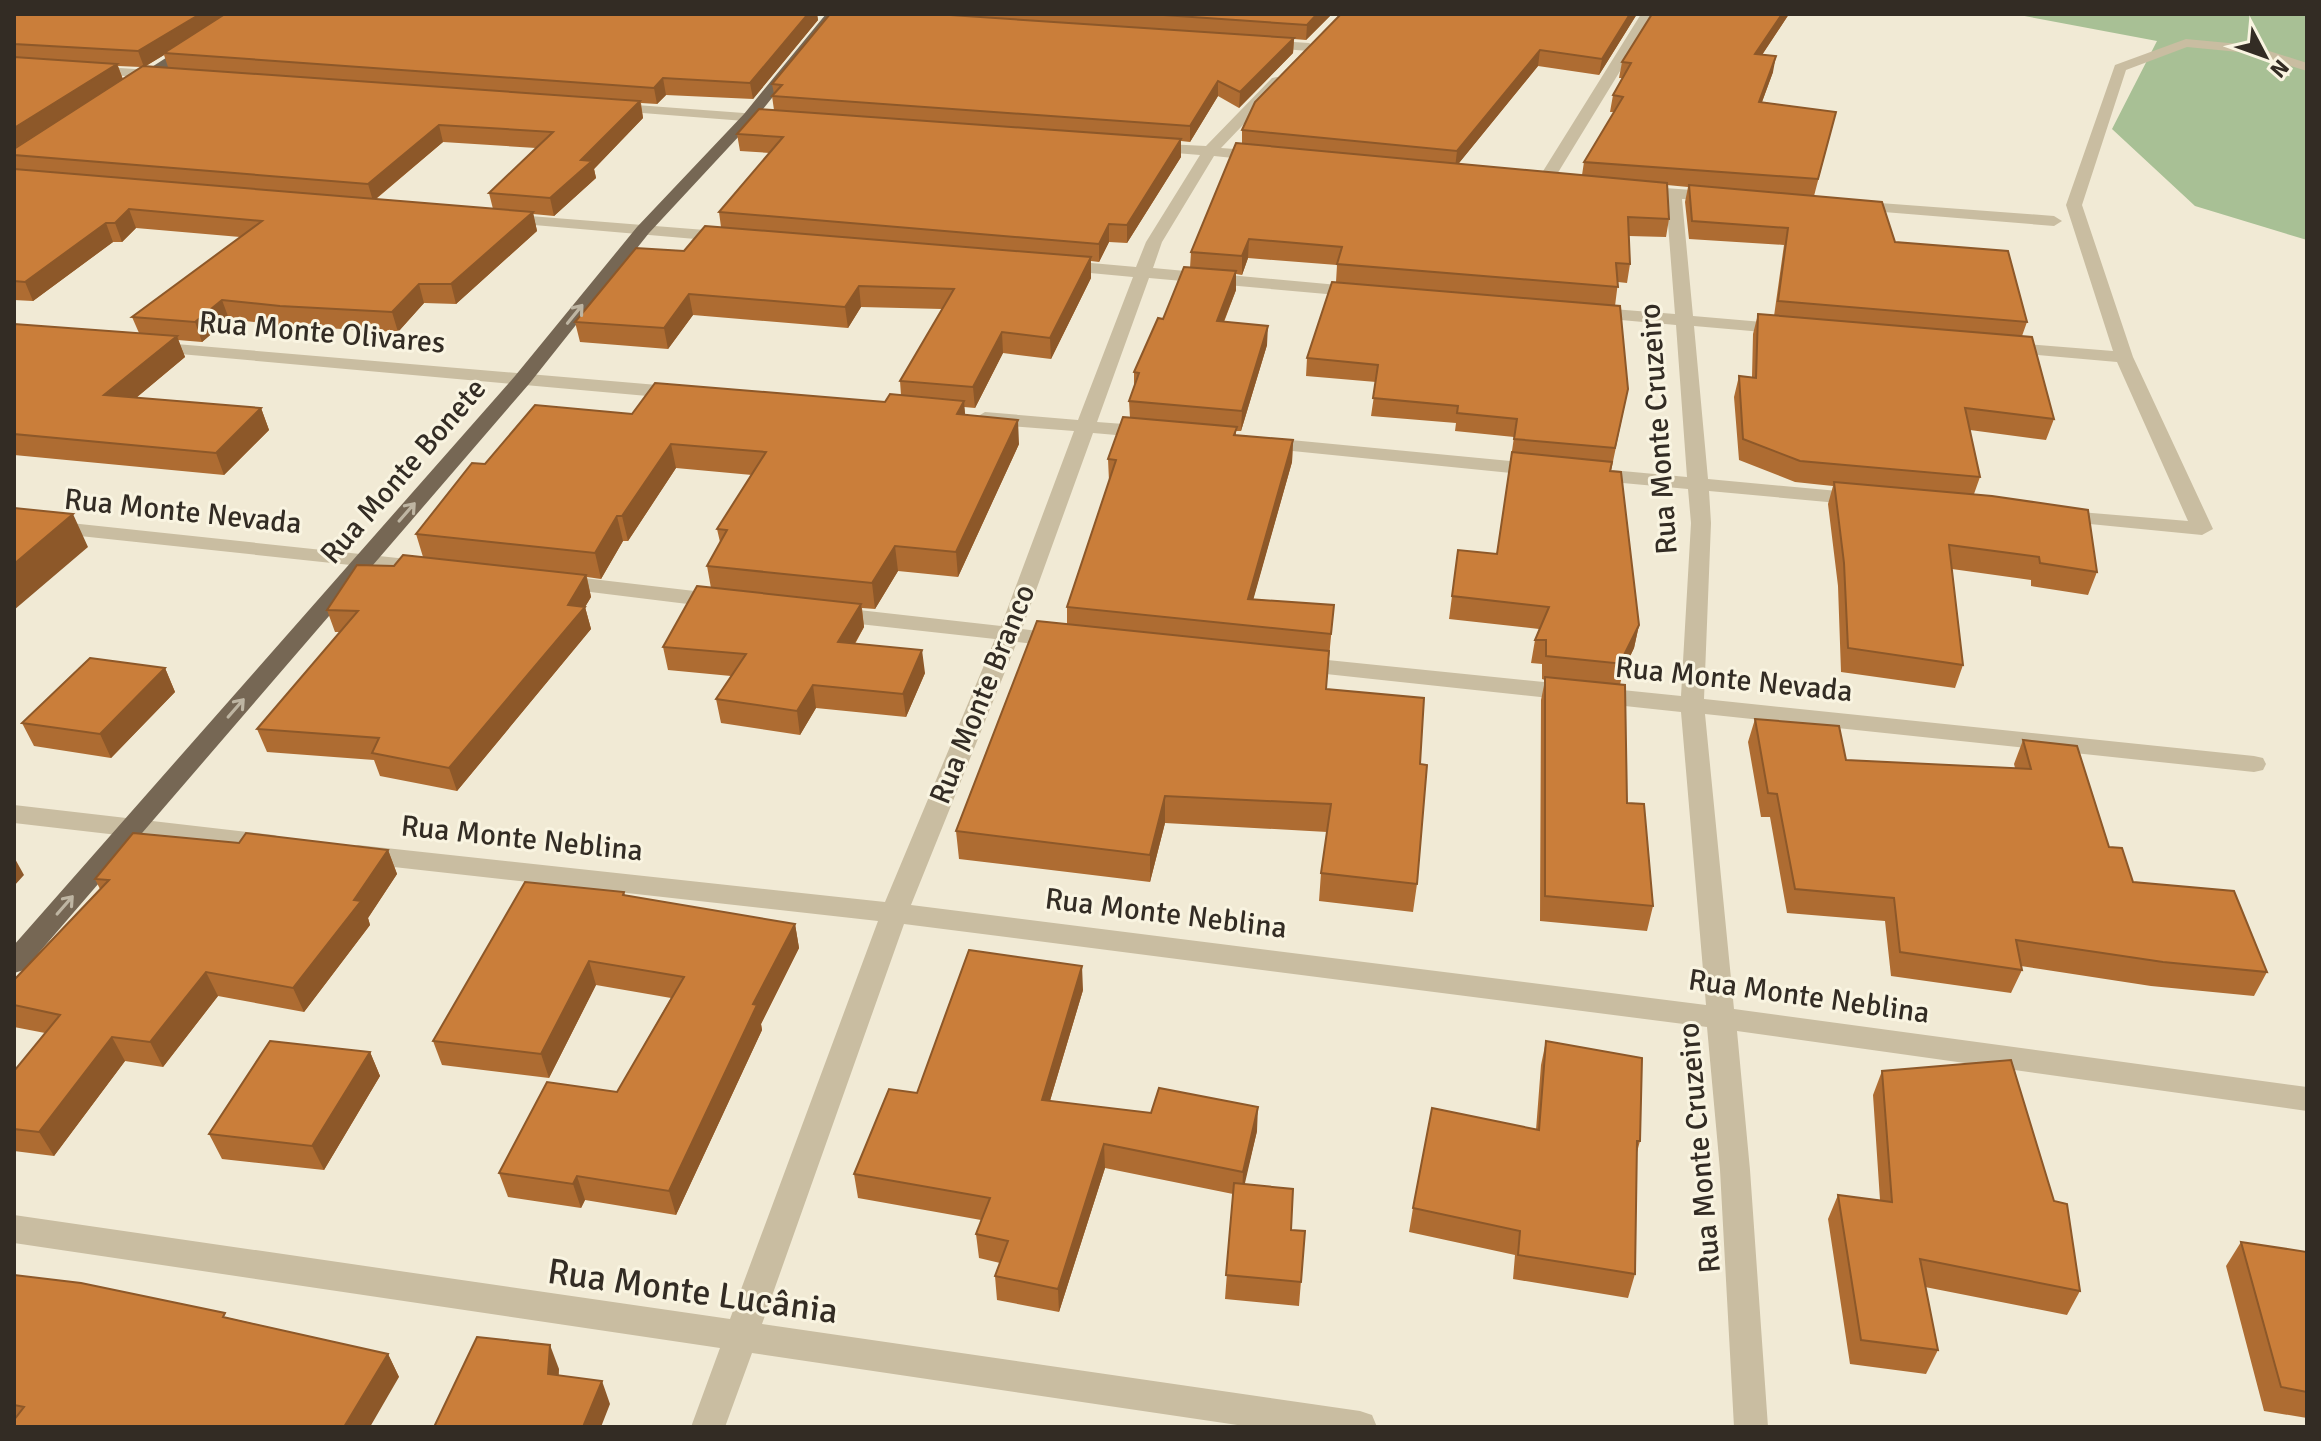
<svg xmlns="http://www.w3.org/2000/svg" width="2321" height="1441" viewBox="0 0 2321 1441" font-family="Signika,sans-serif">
  <rect width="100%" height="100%" fill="#f1ead5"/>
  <!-- green -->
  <path fill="#a8c095" d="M2014 14H2307V240L2195 206 2112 129 2157 41Z"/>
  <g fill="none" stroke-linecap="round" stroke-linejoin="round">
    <!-- minor -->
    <path fill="#c9bda1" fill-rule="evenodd" d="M1641 14H1655L1551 184 1543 189 1537 187 1535 184Z
      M2186 39 2250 45 2307 63V71L2249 53 2187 47 2126 70 2082 205 2133 357 2213 529 2202 535 2049 520 2046 516 2056 510 2188 521 2117 362 2002 352 1993 347 2002 342 2113 351 2066 205 2115 65Z
      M1264 40 1309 43 1316 47 1309 51 1259 47 1257 44Z
      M90 66 165 71 172 75 165 79 85 73 83 70Z
      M1277 77 1282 78V84L1221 148 1262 151 1270 156 1262 161 1214 156 1162 242 1153 268 1360 287 1369 292 1360 297 1149 278 1097 422 1151 426 1161 432 1151 438 1093 433 1022 629 1070 635 1073 640 1070 645 1062 647 1017 642 911 905 1706 1005 1681 712 1298 671 1290 669 1286 664 1290 659 1298 657 1681 696 1691 523 1688 489 1590 480 1580 474 1590 468 1687 477 1676 325 1588 317 1579 312 1588 307 1675 314 1666 198 1637 196 1629 191 1637 186 1720 192 1726 194V200L1682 199 1693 316 1786 324 1795 329 1786 334 1694 326 1708 479 1860 493 1870 499 1860 505 1709 491 1711 523 1704 699 2254 756 2263 758 2266 764 2263 770 2254 772 1705 714 1734 1009 2307 1087V1111L1737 1031 1750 1170 1768 1427H1734L1720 1170 1707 1027 904 924 762 1324 1360 1411 1372 1415 1377 1427H1251L752 1353 725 1427H691L720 1348 14 1243V1215L730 1319 878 921 358 863 349 860 345 854 349 848 358 845 885 902 995 639 832 621 821 614 832 607 1001 626 1074 431 985 424 975 418 985 412 1078 420 1133 277 1058 270 1050 265 1058 260 1136 267 1146 242 1200 155 1151 151 1143 146 1146 143 1206 146 1272 78Z
      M609 103 771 115 778 119 771 123 604 110 602 107Z
      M1853 201 2054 216 2062 221 2054 226 1847 209V203Z
      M504 214 730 232 738 237 730 242 498 222V216Z
      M152 342 681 387 690 393 681 399 146 351 143 347Z
      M1260 437 1542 464 1552 470 1542 476 1253 447 1250 443 1253 439Z
      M14 517 426 561 437 567 426 573 14 529Z
      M558 575 720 594 731 601 720 608 550 587 547 582Z
      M14 805 274 835 283 838 287 844 283 850 274 853 14 823Z"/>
    <!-- major -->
    <path fill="#766754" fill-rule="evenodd" d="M234 14H250L139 86H129L127 83Z
      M826 14H840L754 120 649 233 529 384 24 970 14 973V945L515 376 637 227 744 114Z"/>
  </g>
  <!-- wall -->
  <path fill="#ae6c32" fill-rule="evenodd" d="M14 14H817L818 20 753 99 666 95 657 104 641 103 643 118 594 169 596 178 554 216 533 214 537 231 456 304 424 303 398 332 287 326 229 319 202 342 178 340 185 357 136 398 261 408 269 430 224 475 14 455V324L139 333 132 317 240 237 136 228 122 242H113L33 301 14 300ZM164 55 168 67 146 66ZM118 66 141 67 123 79ZM443 142 536 148 489 193 493 209 376 199Z
    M830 14H1332L1306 40 1294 39 1293 53 1239 108 1218 96 1190 142 1181 141V157L1127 243 1109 242 1099 262 1091 261V278L1051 359 1003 353 975 408 964 407 965 415 1019 444 958 577 898 571 875 609 862 608 864 627 855 644 925 673 906 717 816 708 800 735 721 723 716 699 731 676 668 670 663 647 711 588 707 566 720 542 717 529 752 475 676 468 628 541H623L601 579 587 577 591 597 585 607 591 629 457 791 380 776 374 760 267 752 257 729 340 632H335L327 610 394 566 423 557 416 534 485 464 632 414 885 402 901 395 900 381 942 309 861 307 848 328 693 315 668 349 580 342 575 322 721 227 719 212 770 153 740 151 737 134 774 110 772 96 774 94 772 84Z
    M1340 14H1637L1599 75 1538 66 1458 164 1582 175 1584 162 1614 112H1610L1613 95 1622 78H1619L1622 62 1789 14 1762 55 1773 72 1762 102 1836 112 1814 196 1895 242 2027 322 2022 336 2054 419 2046 440 1970 430 1980 477 1974 494 2097 572 2088 595 2031 586V580L1952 569 1963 665 1955 688 1841 672 1838 586 1828 504 1833 486 1795 482 1739 460 1734 397 1739 376 1752 377 1753 334 1758 314 1774 316 1784 245 1689 239 1685 202 1688 187 1667 185 1669 219 1666 237 1629 236 1630 264 1627 283 1618 282 1615 306 1628 389 1611 471 1639 625 1634 648 1623 671 1620 685 1627 803 1653 906 1647 931 1540 921 1541 700 1545 680 1542 679V664L1531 663 1535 640 1539 629 1449 619 1458 550 1497 554 1514 437 1455 431 1456 423 1371 416 1376 382 1306 376 1307 358 1336 282 1337 265 1248 258 1242 275 1236 274V290L1224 322 1267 345 1241 431H1236V435L1293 440 1292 462 1253 599 1334 605 1326 689 1420 764 1417 884 1413 912 1319 901 1321 873 1327 832 1165 823 1150 882 959 859 956 831 1067 624V607L1109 481 1108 459 1130 418 1129 401 1134 388V372L1190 268 1191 252 1242 144V130Z
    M165 668 175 692 111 758 34 746 22 723Z
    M1755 719 1846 760 2015 768 2014 764 2023 740 2109 847 2133 882 2267 972 2254 996 2151 986 2021 966 2022 970 2011 993 1891 976 1885 921 1787 913 1770 817H1761L1748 742Z
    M239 843 388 850 397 874 368 918 370 925 304 1012 218 996 163 1067 125 1061 54 1156 14 1151V1071L45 1033 14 1027V980L100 889 95 879Z
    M624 892 625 896 795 924 799 948 761 1024 762 1030 676 1215 585 1200 581 1208 508 1197 499 1173 617 1092 671 998 596 985 549 1078 442 1065 433 1041Z
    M1083 990 1050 1101 1257 1131 1244 1184 1291 1230 1305 1231 1299 1306 1225 1299 1233 1194 1105 1168 1059 1312 997 1300 995 1276 1000 1263 979 1258 976 1234 981 1220 858 1198 854 1174 917 1093Z
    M1546 1041 1640 1141 1637 1152 1635 1274 1628 1298 1513 1279 1515 1255 1409 1232 1413 1208 1536 1130 1541 1065Z
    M370 1052 380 1076 324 1170 222 1159 209 1134Z
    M1882 1071 2080 1291 2067 1315 1925 1287 1938 1350 1926 1374 1850 1364 1828 1219 1838 1195 1880 1200 1873 1095Z
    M2241 1242 2307 1252V1418L2264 1411 2226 1266Z
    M14 1275 229 1318 388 1354 399 1377 14 1427Z"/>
  <!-- shaded-wall -->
  <path fill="#8d5829" d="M200 14H229L164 53V55L144 67 138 51Z
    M808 14H817L818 20 753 99 750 83Z
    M1317 14H1332L1306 40 1307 25Z
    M1630 14H1637L1599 75 1602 59Z
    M1782 14H1789L1752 70 1755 54Z
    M1294 38 1293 53 1239 108 1240 92Z
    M1540 50 1538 66 1455 168 1457 151Z
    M1776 56 1773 72 1756 118 1759 102Z
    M117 64 123 80 14 148V128Z
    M663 78 666 95 657 104 654 88Z
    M1218 81V96L1190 142V126Z
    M640 101 643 118 594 169 596 178 554 216 550 198 581 160Z
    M439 125 443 142 373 201 368 184Z
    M1181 139V157L1127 243V225Z
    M129 209 136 228 122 242 115 223Z
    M533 212 537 231 456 304 451 284Z
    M106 223 113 242 33 301 25 282Z
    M1109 224V242L1099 262V244Z
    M1249 239 1248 258 1242 275V256Z
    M1091 257V278L1051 359 1050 338Z
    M1236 271V290L1216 341 1217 321Z
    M419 284 424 303 398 332 392 312Z
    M859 286 861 307 848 328 845 307Z
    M689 294 693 315 668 349 664 328Z
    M222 300 229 319 202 342 195 322Z
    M1268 326 1267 345 1241 431 1242 411Z
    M1002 332 1003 353 975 408 973 387Z
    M177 336 185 357 113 417 104 395Z
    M964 401 966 425 957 414Z
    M261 408 269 430 224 475 216 453Z
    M1018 420 1019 444 958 577 956 552Z
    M1293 440 1292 462 1247 622 1248 599Z
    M671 444 676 468 628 541 622 516Z
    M73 514 88 547 14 610V564Z
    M617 516 623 541 601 579 595 553Z
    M895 546 898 571 875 609 872 583Z
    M586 575 591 597 585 607 591 629 457 791 449 768 568 605Z
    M861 604 864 627 842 665 838 642Z
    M1639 625 1634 648 1623 671 1624 655Z
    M922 650 925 673 906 717 903 694Z
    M165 668 175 692 111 758 100 734Z
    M813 685 816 708 800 735 797 711Z
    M1165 796V823L1150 882V855Z
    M388 850 397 874 368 918 370 925 304 1012 293 988Z
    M14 857 24 875 14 886Z
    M795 924 799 948 761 1024 762 1030 676 1215 669 1191 753 1004Z
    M589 961 596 985 549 1078 541 1054Z
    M1082 966 1083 990 1043 1124 1042 1100Z
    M206 972 218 996 163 1067 150 1042Z
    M112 1037 125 1061 54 1156 39 1132Z
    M370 1052 380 1076 324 1170 312 1146Z
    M1258 1107 1257 1131 1242 1196 1243 1172Z
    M1104 1144 1105 1168 1059 1312 1058 1289Z
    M577 1176 585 1200 581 1208 573 1184Z
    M550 1345 559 1369 558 1398 548 1374Z
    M388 1354 399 1377 370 1427H344Z
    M602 1381 610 1404 601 1427H583Z"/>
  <!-- building -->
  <path fill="#ca7e3a" stroke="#8d5829" stroke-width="2" d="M14 14H200L138 51 14 44Z
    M225 14H808L750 83 663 78 654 88 164 53Z
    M830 14H935L1294 38 1240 92 1218 81 1190 126 772 96 782 85 772 84Z
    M1149 14H1317L1307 25Z
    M1341 14H1630L1602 59 1540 50 1457 151 1242 130 1255 102Z
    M1652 14H1782L1755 54 1776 56 1759 102 1836 112 1818 179 1584 162 1623 97 1613 95 1631 63 1622 62Z
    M14 57 117 64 14 128Z
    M143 66 640 101 581 160 592 161 550 198 489 193 553 132 439 125 368 184 14 155V149Z
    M759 109 1181 139 1127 225 1109 224 1099 244 719 212 783 137 737 134Z
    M1236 143 1667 183 1669 219 1628 217 1630 264 1616 263 1618 287 1337 264 1342 247 1249 239 1242 256 1191 252Z
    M14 169 533 212 451 284H419L392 312 280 306 222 300 195 322 132 317 262 221 129 209 115 223H106L25 282 14 281Z
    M1689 185 1882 202 1895 242 2008 251 2027 322 1778 301 1788 228 1692 221Z
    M705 226 1091 257 1050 338 1002 332 973 387 900 381 954 289 859 286 845 307 689 294 664 328 575 322 636 248 684 251Z
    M1184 267 1236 271 1217 321 1268 326 1242 411 1129 401 1139 373 1134 372 1158 318 1163 319Z
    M1332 282 1620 306 1628 389 1615 448 1514 439 1517 419 1457 413 1458 406 1373 398 1378 365 1307 358Z
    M1758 314 2032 337 2054 419 1965 408 1980 477 1800 461 1743 439 1739 376 1756 378Z
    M14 324 177 336 104 395 261 408 216 453 14 434Z
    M655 383 885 402 890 394 964 401 957 414 1018 420 956 552 895 546 872 583 707 566 727 530 717 529 766 452 671 444 622 516H617L595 553 416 534 472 463 485 464 535 405 632 414Z
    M1123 417 1237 427 1234 435 1293 440 1248 599 1334 605 1331 634 1067 607 1116 460 1108 459Z
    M1512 452 1612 462 1610 471 1621 472 1639 625 1624 655V664L1546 656V640H1535L1549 607 1452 596 1458 550 1497 554Z
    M1834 482 1992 496 2088 510 2097 572 2040 563 2039 557 1949 545 1963 665 1848 648 1844 563Z
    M14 508 73 514 14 564Z
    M403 555 586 575 568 605 585 607 449 768 372 753 379 738 257 729 358 611 327 610 357 565 394 566Z
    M697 586 861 604 838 642 922 650 903 694 813 685 797 711 716 699 746 654 663 647Z
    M1037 621 1329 651 1326 689 1424 698 1420 764 1427 765 1417 884 1321 873 1331 804 1165 796 1150 855 956 831Z
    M90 658 165 668 100 734 22 723Z
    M1545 677 1625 685 1627 803 1644 804 1653 906 1545 896Z
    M1755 719 1839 726 1846 760 2031 769 2023 740 2077 746 2109 847 2122 848 2133 882 2234 891 2267 972 2163 962 2016 940 2022 970 1900 952 1894 898 1795 889 1777 794 1768 793Z
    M133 833 239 843 246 833 388 850 354 900 361 901 293 988 206 972 150 1042 112 1037 39 1132 14 1129V1071L60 1015 14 1005V980L109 880 95 879Z
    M525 882 624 892 623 895 795 924 753 1004 757 1005 669 1191 577 1176 573 1184 499 1173 547 1082 617 1092 684 977 589 961 541 1054 433 1041Z
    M969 950 1082 966 1042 1100 1151 1113 1159 1088 1258 1107 1243 1172 1104 1144 1058 1289 995 1276 1008 1241 976 1234 990 1198 854 1174 889 1089 917 1093Z
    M270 1041 370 1052 312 1146 209 1134Z
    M1546 1041 1642 1058 1640 1141H1637L1635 1274 1518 1255 1520 1231 1413 1208 1432 1108 1539 1130Z
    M2011 1060 2054 1201 2067 1204 2080 1291 1920 1259 1938 1350 1861 1340 1838 1195 1892 1202 1882 1071Z
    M1234 1183 1293 1189 1291 1230 1305 1231 1301 1282 1226 1275Z
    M2241 1242 2307 1252V1392L2281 1387Z
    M14 1275 81 1283 225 1313 223 1317 388 1354 344 1427H14V1420L24 1407 14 1405Z
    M477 1337 550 1345 548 1374 602 1381 583 1427H434Z"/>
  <!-- one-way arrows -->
  <defs><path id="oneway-shaft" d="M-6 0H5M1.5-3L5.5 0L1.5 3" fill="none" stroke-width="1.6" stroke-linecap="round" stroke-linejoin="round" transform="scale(2)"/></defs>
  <g stroke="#beb5a2">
    <use href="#oneway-shaft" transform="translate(575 314) rotate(-51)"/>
    <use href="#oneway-shaft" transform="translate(407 512) rotate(-49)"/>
    <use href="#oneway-shaft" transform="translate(236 708) rotate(-49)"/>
    <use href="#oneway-shaft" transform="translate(65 905) rotate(-49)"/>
  </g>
  <g text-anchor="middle" stroke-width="6" stroke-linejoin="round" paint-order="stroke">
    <!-- street labels -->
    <g font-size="30" fill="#332c24" stroke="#f9f4e1">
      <text transform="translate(322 332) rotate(5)" y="10">Rua Monte Olivares</text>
      <text transform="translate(1658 429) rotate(-94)" y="10">Rua Monte Cruzeiro</text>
      <text transform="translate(403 471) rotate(-49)" y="10">Rua Monte Bonete</text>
      <text transform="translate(183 511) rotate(6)" y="10">Rua Monte Nevada</text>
      <text transform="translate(1734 679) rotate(6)" y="10">Rua Monte Nevada</text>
      <text transform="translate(982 694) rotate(-68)" y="10">Rua Monte Branco</text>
      <text transform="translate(522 838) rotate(6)" y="10">Rua Monte Neblina</text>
      <text transform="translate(1166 913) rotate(7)" y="10">Rua Monte Neblina</text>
      <text transform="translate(1809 996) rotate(8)" y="10">Rua Monte Neblina</text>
      <text transform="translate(1699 1148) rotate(-95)" y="10">Rua Monte Cruzeiro</text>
    </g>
    <!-- near-street labels -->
    <g font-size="36" fill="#332c24" stroke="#f9f4e1">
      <text transform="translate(693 1290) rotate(8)" y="13">Rua Monte Lucânia</text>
    </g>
  </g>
  <!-- border -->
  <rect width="2321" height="1441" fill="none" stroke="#332c24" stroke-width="32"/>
  <!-- north arrow -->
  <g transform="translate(2265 56) rotate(131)" stroke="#f9f4e1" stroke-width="6" paint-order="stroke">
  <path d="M0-6L14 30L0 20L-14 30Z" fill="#332c24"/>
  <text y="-12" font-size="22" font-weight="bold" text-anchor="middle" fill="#332c24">N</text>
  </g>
</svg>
